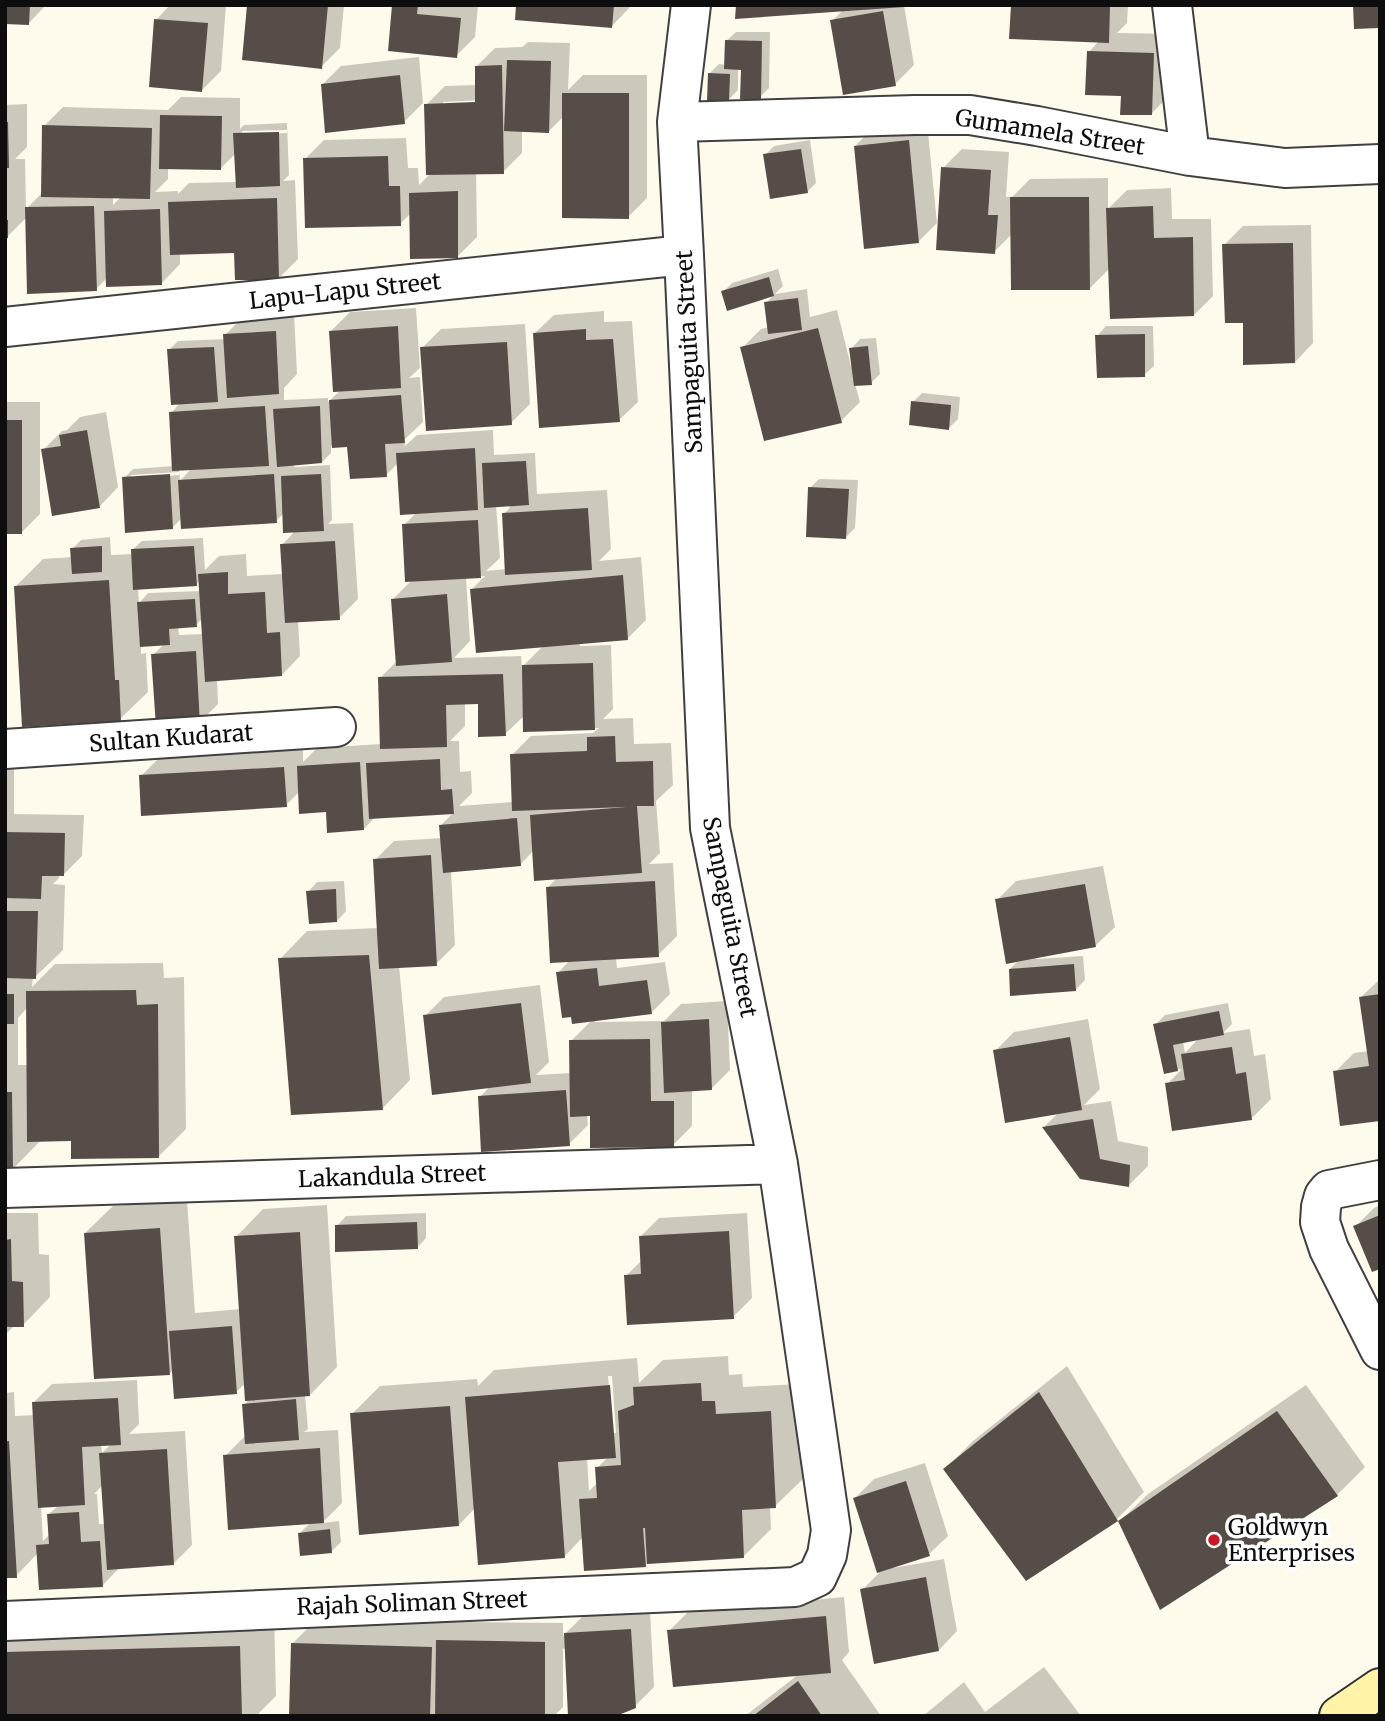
<svg xmlns="http://www.w3.org/2000/svg" width="1385" height="1721" viewBox="0 0 1385 1721" font-family="Merriweather,serif">
  <rect width="100%" height="100%" fill="#fffbec"/>
  <!-- shadow -->
  <path fill="#0003" fill-rule="evenodd" d="M5 5H46L29 23Z
    M170 5H226L221 71 202 90 156 20Z
    M248 5H344L340 48 321 67Z
    M394 5H478L475 37 456 56Z
    M518 5H631L630 7 612 26Z
    M904 5 914 65 895 84 832 21 843 10Z
    M1013 5H1128L1127 23 1117 33 1172 34 1170 95 1151 114 1122 94 1089 52 1099 41Z
    M736 32H770L769 88 760 97 743 68H738V90L729 99 710 73 719 64 726 65V41Z
    M528 42 570 43 568 90 583 75H647V198L628 217 564 116 549 131 522 130V153L503 172H476L477 237 458 256 411 213 400 224 305 159 324 140 406 138 408 168H418L419 185 431 173 426 105 445 86 477 85 476 67 495 48 522 47ZM484 100V104L443 105V102Z
    M419 57 423 103 404 122 322 85 341 66Z
    M181 97 240 98V129L244 125 287 123 289 175 283 181 295 180 298 259 279 278 236 251 180 253V264L162 283 108 277 96 289 27 217 7 237H5V105L27 104V147L15 159H25L26 209 43 192 44 126 63 107 168 110ZM287 130V133L242 135V131ZM236 153 237 182 189 183 178 194V191L155 192 168 179V167L221 168ZM113 197H121L113 205Z
    M927 122 937 223 918 242 855 146 874 127Z
    M810 140 816 183 807 192 765 155 774 146Z
    M962 149 1009 152 1006 197H1012L1030 179 1108 178V209L1127 190 1171 188 1172 219H1211L1213 296 1194 315 1110 268 1090 288 1012 234 994 252 943 168Z
    M1311 225 1313 343 1295 362 1245 321 1224 245 1243 226Z
    M778 269 783 286 775 294 807 289 810 317 837 310 851 366 853 365 851 349 860 339 876 338 880 374 871 383 855 384 860 402 841 421 742 348 761 329 769 327 766 303 774 295 728 309 723 292 732 283Z
    M416 308 420 368 409 378 420 377 423 422 404 440 405 446 417 435 493 430 494 455 535 453 537 494 607 490 611 549 599 561 641 557 646 620 627 639 580 643V646L611 645 613 709 603 719 633 718 634 744 671 743 673 785 656 801 660 853 649 864 673 863 677 936 658 955 616 958 617 968 665 962 670 994 651 1013 595 1020V1022L664 1021 681 1004 727 1001 730 1070 711 1089 692 1090V1126L673 1145 592 1114 587 1115 588 1125 569 1144 480 1097 490 1086 425 1016 444 997 540 985 549 1062 536 1075 571 1073V1041L592 1020 558 973 570 960 548 887 557 878 534 850 520 865 451 871 455 945 436 964 399 966 410 1080 383 1108 280 959 307 931 379 928 375 860 394 841 442 838 441 825 454 812 375 817 364 829 328 811 300 791 286 805 141 776 160 757 303 749V762L317 748 382 744 380 678 397 661 393 599 412 580 404 525 417 512 398 463 386 475 349 445 331 446V453L322 462 294 464V467L330 465 332 520 328 524 353 523 358 599 339 618 298 621 300 656 282 675 217 679 218 704 199 723 153 655 164 644 141 645V654L146 653 148 692 120 719 15 587 43 559 72 557V549L81 540 110 537 111 555 133 554 132 550 142 541 203 538 205 570 219 556 246 554 247 576 283 574 282 545 295 531 284 513 276 521 182 518 172 528 124 478 133 469 174 466 171 413 181 402 169 350 178 341 226 339 225 335 244 316 294 313 297 374 284 388V400L328 398V402L341 390 331 331 350 312ZM192 468 180 481 179 469ZM179 472V475L131 479V475ZM513 504 504 514 506 569 486 571 500 558 496 505ZM485 576 472 589 543 646 522 667 521 656 454 658 470 641 466 577ZM200 580 201 591 148 593 139 603 138 588 196 585ZM203 618V634L179 635 178 626 196 625ZM465 703H480L505 734 525 715V730L599 728 593 733 531 736 512 755 513 802 459 806 472 793 471 771 460 772 459 741H450L465 726Z
    M604 311V322L632 321 638 402 619 420 535 333 554 315Z
    M525 324 530 404 511 423 422 348 441 329Z
    M1106 326H1153L1154 366 1144 375 1097 336Z
    M922 393 960 397 958 419 949 428 913 402Z
    M5 402H40V514L21 533H5Z
    M106 412 118 487 100 506 43 450 62 431 67 430 80 417Z
    M819 479 858 480 855 528 846 537 810 488Z
    M5 764H14V814L84 815 82 856 64 874H59V878L53 884 65 885 63 950 35 977H33L32 987 55 964 163 963 164 978 184 977 186 1129 158 1157 73 1140H41L13 1169H5ZM27 1008 28 1065H18V1018Z
    M1103 866 1115 927 1096 945 1036 956V959L1083 956 1085 980 1076 989 1010 969 1020 959 997 900 1016 881Z
    M344 881 346 911 337 921 308 892 317 882Z
    M1380 979V1120L1335 1072 1354 1053 1369 1051 1361 997Z
    M1228 1003 1232 1024 1223 1033 1250 1029 1254 1056 1265 1054 1271 1099 1252 1118 1167 1084 1182 1069 1165 1072 1155 1025 1165 1015ZM1199 1038 1185 1053 1183 1042Z
    M1088 1019 1100 1089 1084 1105 1111 1101 1118 1141 1148 1147V1166L1129 1185 1044 1127 1059 1112 995 1051 1014 1032Z
    M187 1201 195 1313 241 1309 236 1237 263 1209 327 1205 337 1367 310 1395H305L308 1429 304 1432 338 1430 342 1503 322 1523 339 1521 341 1542 331 1552 300 1533 310 1523 225 1456 244 1437H246L244 1405 247 1402 246 1383 236 1392 174 1369 170 1373 85 1233 113 1206Z
    M1380 1205V1267L1355 1227 1374 1208Z
    M5 1213H38L39 1254 49 1255 50 1297 23 1325H15L5 1335Z
    M426 1213V1238L417 1248 337 1226 346 1216Z
    M747 1213 752 1298 733 1317 626 1276 642 1260 640 1237 659 1218Z
    M728 1356 729 1375 742 1374 743 1387 798 1384 803 1479 775 1506 770 1507 771 1529 743 1557 648 1562 645 1565 583 1537 565 1556 475 1508 459 1525 352 1414 380 1386 477 1379 478 1386 494 1370 637 1358 639 1383 663 1360ZM608 1376H612L616 1433H613ZM608 1457 597 1468 598 1482 589 1491 587 1458Z
    M1067 1366 1144 1492 1117 1519 945 1469 973 1441Z
    M137 1380 139 1424 129 1434 185 1431 192 1545 173 1564 120 1567 103 1585 38 1553 16 1576H5V1393L14 1392 15 1416 34 1415 33 1403 52 1384ZM101 1444H111L102 1453ZM103 1485 106 1524H99L97 1494H94ZM59 1505 48 1515 50 1534 43 1541 41 1506Z
    M1306 1385 1365 1467 1337 1495 1161 1608 1120 1521 1148 1494Z
    M925 1463 948 1536 929 1554 893 1566V1568L944 1559 957 1631 939 1650 862 1590 879 1573 855 1498 874 1479Z
    M844 1597 849 1652 842 1660 881 1716H745L799 1674 669 1631 688 1612Z
    M650 1611 654 1687 635 1706 620 1712V1716H570L566 1648 563 1649V1707L554 1716H290L293 1643 320 1616 459 1620V1622L563 1623V1636L584 1615Z
    M274 1612 276 1696 256 1716H5V1619Z
    M1044 1667 1081 1716H923L964 1682 985 1712Z"/>
  <!-- building -->
  <path fill="#564d48" d="M5 5H30L29 25 5 24Z
    M247 5H328L322 69 242 60Z
    M392 5H418L417 14 461 18 457 58 388 51Z
    M516 5H614L612 28 515 20Z
    M736 5H904V7L735 19Z
    M1011 5 1110 6 1109 43 1009 39Z
    M1353 5H1380V28L1354 29Z
    M883 11 896 86 843 95 830 20Z
    M154 19 208 23 202 92 149 87Z
    M725 40 762 41 761 99H740L741 70 724 69Z
    M1087 51 1154 53 1152 115H1120L1121 96 1085 95Z
    M507 60 551 61 549 133 504 131Z
    M502 65 504 174 426 175 424 104 475 102V66Z
    M708 73 730 74 729 101H707Z
    M400 75 405 124 325 133 321 84Z
    M562 93H629V219L562 218Z
    M160 115 222 116 221 170 159 169Z
    M5 122H8L9 168H5Z
    M42 125 152 128 150 199 41 197Z
    M279 132 280 186 236 188 233 133Z
    M909 140 919 243 864 249 854 146Z
    M801 149 808 193 770 199 763 154Z
    M388 156 389 186H400L401 226 305 228 303 158Z
    M941 167 991 170 988 215H998L995 254 936 250Z
    M458 191V258L410 259 409 193Z
    M1010 197H1089L1090 290H1011Z
    M277 198 279 280H235L234 253 170 255 168 202Z
    M94 206 97 291 27 294 25 207Z
    M1153 206 1154 238 1193 237 1194 316 1110 319 1106 208Z
    M160 209 162 285 106 287 104 211Z
    M5 220H8V238L5 239Z
    M1293 243 1295 363 1243 365V323H1225L1222 244Z
    M769 277 774 296 727 311 721 291Z
    M798 298 802 330 768 334 764 302Z
    M398 326 401 388 333 392 329 331Z
    M818 328 842 423 764 441 740 347Z
    M586 329V340L613 339 620 422 539 428 533 333Z
    M276 331 279 394 227 398 223 334Z
    M1145 334V377L1097 378 1095 335Z
    M507 342 512 425 426 431 420 347Z
    M868 346 872 385 854 386 849 348Z
    M214 347 218 402 171 405 167 349Z
    M401 395 405 443 385 444 387 477 350 479 347 447 332 448 329 400Z
    M911 401 951 405 949 430 909 425Z
    M265 406 269 466 172 471 169 412Z
    M320 406 322 463 277 467 273 409Z
    M5 420H22V534H5Z
    M87 430 100 508 52 516 41 449 61 446 59 435Z
    M475 448 478 510 400 515 396 453Z
    M526 461 529 505 484 508 482 463Z
    M170 474 173 529 125 533 122 477Z
    M274 474 277 523 181 529 178 480Z
    M321 474 324 531 283 533 281 476Z
    M808 487 849 489 846 539 806 537Z
    M588 508 592 570 505 575 502 513Z
    M478 520 481 578 405 582 402 524Z
    M335 541 340 620 285 623 280 544Z
    M102 546V572L72 574 70 548Z
    M194 546 197 586 133 590 131 549Z
    M228 572V594L265 592 267 633 280 632 282 676 205 682 198 574Z
    M623 575 628 640 476 653 470 589Z
    M109 580 115 680H119L121 721 22 727 14 586Z
    M447 594 452 662 396 666 391 599Z
    M195 599 197 627 169 629 170 645 140 647 137 602Z
    M196 651 200 725 156 727 151 654Z
    M593 663 595 730 523 732 522 665Z
    M503 674 506 736 478 737V704L446 705 447 747 380 749 378 677Z
    M615 736 616 762 653 761 654 806H637L642 873 534 881 530 815 626 807 512 811 510 754 587 751V737Z
    M440 759 441 790 452 789 454 814 369 819 366 763Z
    M360 762 364 830 327 833 326 812 299 814 297 766Z
    M284 767 287 807 141 816 139 775Z
    M517 818 521 866 443 873 439 825Z
    M5 832 65 833 64 876H42L41 899 5 898Z
    M431 855 437 966 379 969 373 859Z
    M655 881 659 957 550 963 546 887Z
    M1085 884 1096 947 1006 964 995 899Z
    M336 889 337 922 309 924 306 891Z
    M5 911H38L36 979 5 978Z
    M369 955 383 1110 291 1115 278 958Z
    M1074 964 1076 991 1010 996 1009 969Z
    M597 968 599 986 647 980 652 1014 572 1024 571 1017 562 1018 556 972Z
    M136 990 137 1005 158 1004 159 1158 71 1159V1141L27 1142 26 991Z
    M5 994H14V1024H5Z
    M1380 994V1121L1340 1126 1333 1071 1369 1066 1359 997Z
    M521 1003 531 1083 432 1095 423 1015Z
    M1219 1011 1224 1035 1173 1045 1178 1071 1164 1074 1153 1024Z
    M709 1019 712 1090 664 1093 661 1022Z
    M1070 1037 1082 1110 1005 1123 993 1050Z
    M650 1039 651 1101H674V1147L590 1148V1116L570 1117 569 1040Z
    M1232 1047 1236 1074 1246 1072 1252 1120 1172 1131 1165 1083 1185 1080 1181 1054Z
    M566 1090 570 1146 481 1152 478 1096Z
    M5 1092H12L13 1170 5 1171Z
    M1093 1119 1100 1159 1130 1165 1129 1187 1080 1179 1042 1127Z
    M1380 1215V1269L1372 1272 1353 1226Z
    M417 1222 418 1249 335 1252V1225Z
    M160 1228 170 1375 94 1379 84 1233Z
    M729 1231 734 1319 627 1325 624 1275 641 1274 639 1236Z
    M300 1232 310 1396 245 1401 234 1236Z
    M11 1239 12 1281 23 1282 24 1327H5V1240Z
    M232 1326 237 1394 174 1399 169 1331Z
    M701 1383 702 1401H715L716 1414 771 1411 776 1508 742 1510 744 1558 647 1564 645 1528H643L646 1567 584 1571 579 1499 597 1498 595 1467 621 1465 618 1411 634 1405 633 1387Z
    M610 1385 616 1458 558 1462 565 1558 478 1565 465 1397Z
    M1039 1392 1118 1521 1026 1581 943 1469Z
    M118 1398 121 1445 82 1447 85 1505 38 1508 32 1402Z
    M296 1399 299 1440 245 1444 242 1404Z
    M450 1406 459 1526 359 1535 350 1413Z
    M1277 1411 1338 1496 1160 1610 1118 1521Z
    M5 1441H9L17 1578H5Z
    M320 1448 324 1523 228 1530 223 1455Z
    M167 1449 174 1565 107 1570 99 1453Z
    M906 1481 930 1556 877 1573 853 1498Z
    M79 1512 81 1542 100 1541 103 1587 39 1590 36 1545 49 1544 47 1514Z
    M330 1529 332 1553 300 1556 298 1533Z
    M926 1577 939 1651 874 1664 860 1589Z
    M826 1616 831 1673 673 1687 667 1630Z
    M631 1629 636 1708 616 1716H568L564 1633Z
    M436 1640 545 1642V1716H435Z
    M291 1643 432 1647 430 1716H289Z
    M240 1646 242 1716H5V1652Z
    M798 1681 822 1716H753Z"/>
  <g fill="none" stroke-linecap="round" stroke-linejoin="round">
    <defs>
      <path id="street" d="M1172 5 1190 156
        M677 122 915 115H970L1037 126 1190 156 1285 168 1380 164
        M5 327 684 255
        M5 749 336 727
        M1380 1180 1329 1190 1324 1196 1321 1207 1320 1222 1329 1249 1380 1350
        M5 1188 778 1164
        M5 1621 795 1587 817 1577 827 1555 831 1530 778 1164 710 828 684 255 677 122 691 5"/>
      <path id="secondary" d="M1339 1716 1380 1688"/>
    </defs>
    <!-- street casing -->
    <use href="#street" stroke="#404040" stroke-width="42"/>
    <!-- secondary casing -->
    <use href="#secondary" stroke="#2f2f2f" stroke-width="42"/>
    <!-- street -->
    <use href="#street" stroke="#fff" stroke-width="38"/>
    <!-- secondary -->
    <use href="#secondary" stroke="#fff3a7" stroke-width="38"/>
  </g>
  <!-- markers -->
  <circle fill="#c91825" stroke="#fff" stroke-width="2.5" cx="1214" cy="1540" r="7"/>
  <g text-anchor="middle" stroke-width="7" stroke-linejoin="round" paint-order="stroke">
    <!-- street labels -->
    <g font-size="23" fill="#0d0d0d" stroke="#fff">
      <text transform="translate(1050 132) rotate(9)" y="8">Gumamela Street</text>
      <text transform="translate(345 291) rotate(-6)" y="8">Lapu-Lapu Street</text>
      <text transform="translate(689 352) rotate(-93)" y="8">Sampaguita Street</text>
      <text transform="translate(171 738) rotate(-4)" y="8">Sultan Kudarat</text>
      <text transform="translate(730 917) rotate(79)" y="8">Sampaguita Street</text>
      <text transform="translate(392 1176) rotate(-2)" y="8">Lakandula Street</text>
      <text transform="translate(412 1603) rotate(-2)" y="8">Rajah Soliman Street</text>
    </g>
    <!-- poi labels -->
    <g font-size="23" fill="#0d0d0d" stroke="#fff" text-anchor="start">
      <text x="1228" y="1535">Goldwyn<tspan x="1228" dy="26">Enterprises</tspan></text>
    </g>
  </g>
  <!-- border -->
  <rect width="1385" height="1721" fill="none" stroke="#0d0d0d" stroke-width="14"/>
</svg>
